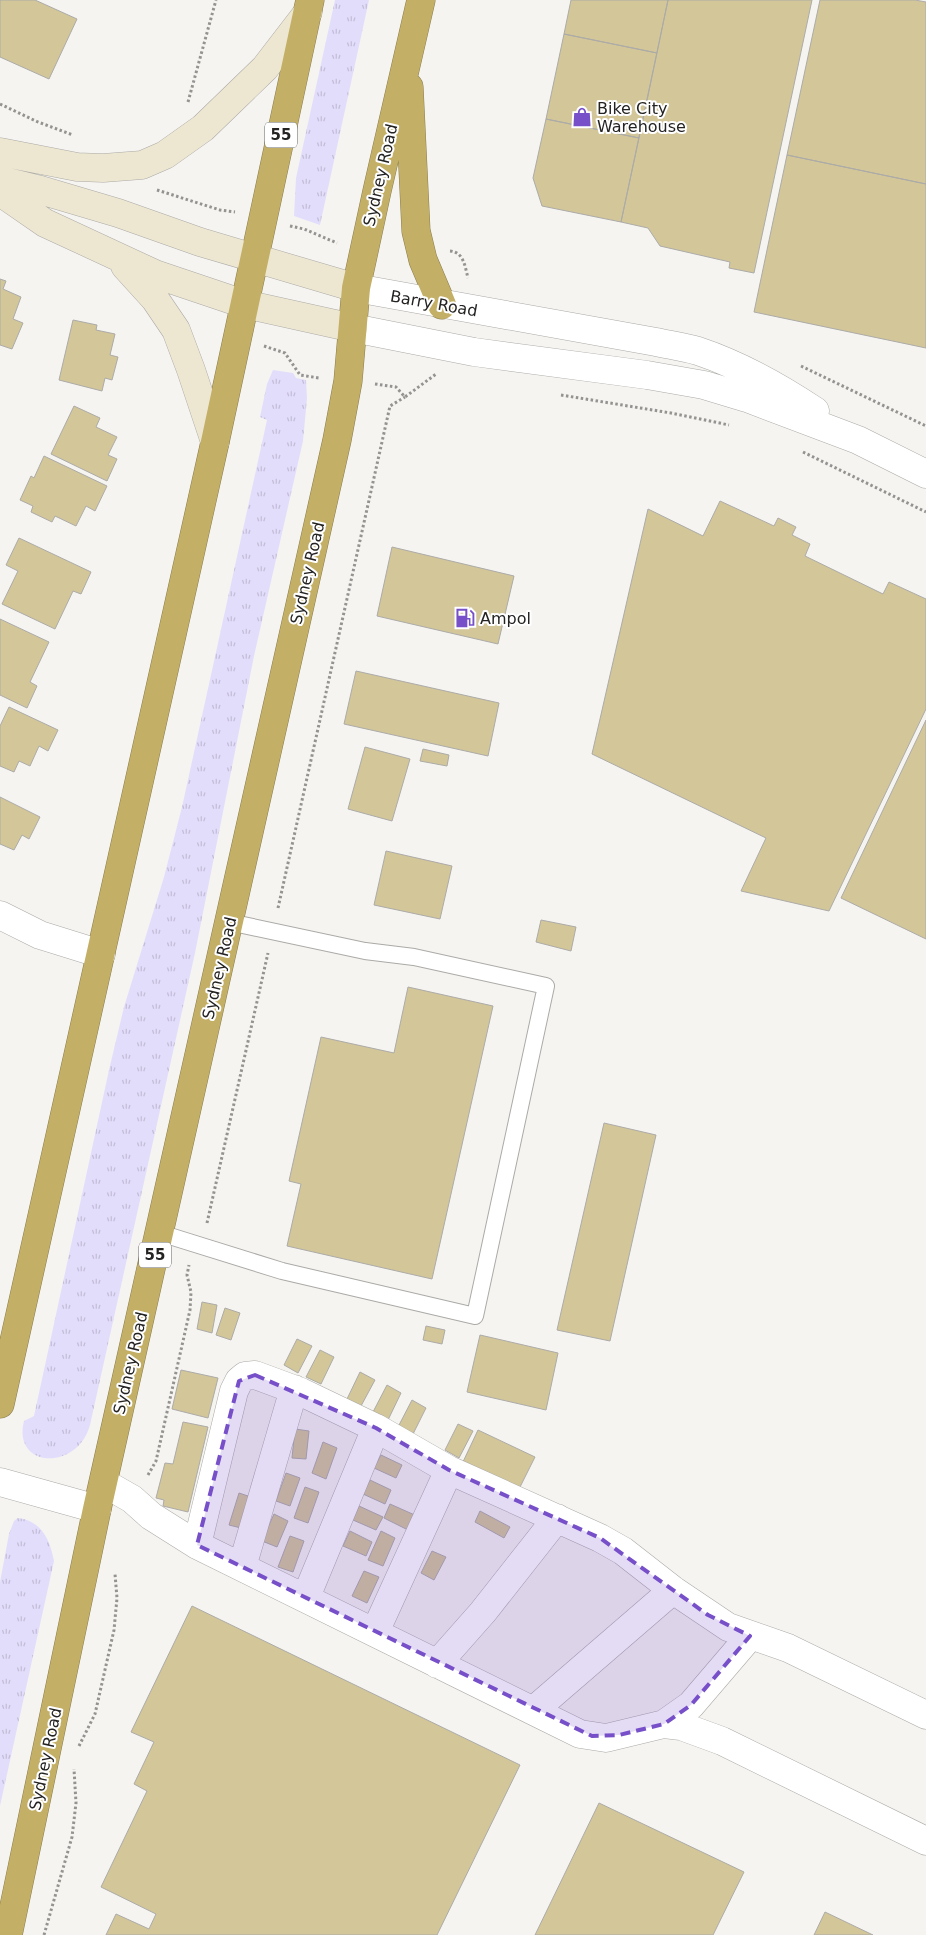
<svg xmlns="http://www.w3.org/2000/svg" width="926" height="1935" viewBox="0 0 926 1935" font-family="'DejaVu Sans',sans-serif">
  <defs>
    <pattern id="grass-tufts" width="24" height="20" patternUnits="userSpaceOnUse" patternTransform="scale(1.25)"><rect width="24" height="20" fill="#e3ddfc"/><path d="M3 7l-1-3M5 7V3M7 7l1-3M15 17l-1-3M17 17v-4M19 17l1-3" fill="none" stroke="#c3bdd8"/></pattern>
  </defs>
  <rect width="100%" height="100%" fill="#f5f4f1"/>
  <!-- grass -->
  <path fill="url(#grass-tufts)" d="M335 0H369L320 225 294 216 296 178Z
    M273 370 293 373 296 378 306 380 307 398 303 441 254 656 195 953 90 1425C77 1472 12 1468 24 1421L34 1416 109 1070 124 1007 164 877 182 807 267 420 260 417 267 384Z
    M18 1518C42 1521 50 1540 54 1561L0 1806V1582L9 1534 14 1521Z"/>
  <!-- building -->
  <path fill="#d3c699" stroke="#acaba8" d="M0 0H35L77 19 49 79 0 57Z
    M571 0H668L657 53 564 34Z
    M668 0H812L754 273 729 268 730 262 660 246 648 228 621 222Z
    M820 0H915L926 2V184L787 155Z
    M564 34 657 53 639 138 546 119Z
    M546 119 639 138 621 222 542 206 533 178Z
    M787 155 926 184V348L754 312Z
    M0 279 6 281 3 289 21 297 13 319 23 323 12 349 0 345Z
    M73 320 97 325 96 330 115 334 110 355 118 357 112 380 105 378 102 391 59 380Z
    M74 406 100 418 96 427 117 437 108 455 117 459 107 481 51 454Z
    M44 456 107 486 95 511 86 506 76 526 55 516 52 522 31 512 33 506 20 500 31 476 34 478Z
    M720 501 774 526 778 518 796 527 792 535 810 544 805 556 883 594 889 582 926 599V709L829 911 741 891 766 838 592 754 648 509 703 536Z
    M19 538 91 572 81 594 73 591 55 629 2 604 18 571 6 565Z
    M392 547 514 576 498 644 377 616Z
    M0 619 49 642 30 682 37 686 27 708 0 695Z
    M356 671 499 703 488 756 344 724Z
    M9 707 58 730 48 751 39 746 30 766 19 761 14 772 0 766V726Z
    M926 720V939L841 898Z
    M365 747 410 759 392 821 348 809Z
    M423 749 449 755 447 766 420 761Z
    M0 797 40 817 29 839 22 835 14 850 0 844Z
    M386 851 452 866 440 919 374 905Z
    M541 920 576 927 571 951 536 942Z
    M408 987 493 1006 432 1279 287 1246 301 1184 289 1181 321 1037 394 1053Z
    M604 1123 656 1135 610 1341 557 1330Z
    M202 1302 217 1305 212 1333 197 1329Z
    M225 1308 240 1313 231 1340 216 1335Z
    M426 1326 445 1330 442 1344 423 1340Z
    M480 1335 558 1353 546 1410 467 1392Z
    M297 1339 312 1346 298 1373 284 1365Z
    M320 1350 334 1357 321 1384 306 1377Z
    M181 1370 218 1378 208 1418 172 1409Z
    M360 1372 375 1380 361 1406 347 1399Z
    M387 1385 401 1393 388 1420 373 1412Z
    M412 1400 426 1408 413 1434 398 1427Z
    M183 1422 208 1427 188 1512 163 1506 164 1500 156 1498 165 1463 173 1464Z
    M458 1424 473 1431 459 1458 445 1450Z
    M295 1429 309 1431 306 1459 292 1458Z
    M478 1430 535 1457 518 1491 462 1464Z
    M323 1442 337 1448 326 1479 312 1473Z
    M381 1455 402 1465 396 1478 374 1468Z
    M286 1473 300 1478 290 1506 276 1501Z
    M370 1480 391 1490 385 1504 363 1494Z
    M305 1487 319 1492 308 1523 294 1518Z
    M239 1493 254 1498 245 1529 229 1525Z
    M390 1504 417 1516 410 1531 384 1518Z
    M359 1506 383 1517 376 1530 353 1520Z
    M480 1511 510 1527 504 1538 475 1522Z
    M274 1514 288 1521 277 1547 262 1541Z
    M350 1531 372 1542 366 1556 343 1546Z
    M381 1531 395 1538 383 1566 368 1560Z
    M290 1536 304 1541 293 1572 278 1567Z
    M432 1551 446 1557 434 1580 421 1573Z
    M364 1571 379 1577 367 1603 352 1596Z
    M192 1606 520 1765 437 1935H106L116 1914 149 1929 156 1914 101 1887 147 1791 134 1784 154 1742 131 1732Z
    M599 1803 744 1872 713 1935H535Z
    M825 1912 873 1935H814Z"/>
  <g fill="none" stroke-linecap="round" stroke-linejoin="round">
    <defs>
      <path id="lane" d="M160 1233 282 1271 475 1316 546 986 414 957 365 951 229 922"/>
      <path id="street" d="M356 288 656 342C670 345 684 347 698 351 740 365 779 387 815 411
        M353 328 474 352 647 375 704 385 747 398 858 440 926 474
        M0 915 40 935 101 954
        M0 1482 97 1509
        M104 1483 132 1499 151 1516 197 1545 580 1734 606 1738 664 1724 681 1726 722 1741 926 1841
        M197 1545 234 1391 239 1381 245 1376 255 1375 301 1392 376 1428 449 1470 600 1538 623 1551 673 1590 728 1627 788 1648 926 1715
        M242 1567 294 1389
        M306 1597 376 1428
        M375 1632 449 1470
        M437 1664 483 1612 557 1518
        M534 1710 673 1590
        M664 1724 691 1705 750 1636"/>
      <path id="secondary" d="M0 152 77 167 103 168 142 165 165 155 203 128 265 68 308 12
        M0 180 37 189 118 213 200 242 356 288
        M0 192 45 223 155 274 244 304 353 328
        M125 266 155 299 176 330 191 370 215 442"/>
      <path id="highway" d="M409 87 416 231 423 260 442 305
        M0 1404 215 442 310 0
        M8 1935 97 1509 337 440 348 381 356 288 377 191 421 0"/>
    </defs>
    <!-- lane casing -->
    <use href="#lane" stroke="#abaaa7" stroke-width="18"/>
    <!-- street casing -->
    <use href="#street" stroke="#abaaa7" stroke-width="29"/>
    <!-- secondary casing -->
    <use href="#secondary" stroke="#abaaa7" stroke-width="29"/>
    <!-- highway casing -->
    <use href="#highway" stroke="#8b7e4e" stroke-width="29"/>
    <!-- path -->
    <path stroke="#949391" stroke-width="3" stroke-dasharray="2.5 2.5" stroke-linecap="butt" d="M188 102 216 0
      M0 104 38 122 73 135
      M157 190 220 210 235 212
      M290 226 304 229 337 243
      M450 251C464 252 465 267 468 278
      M264 346 285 353 300 375 319 378
      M801 366 926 426
      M375 384 396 387 405 397 436 374
      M561 395 671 413 729 425
      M803 452 926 512
      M278 908 390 406 405 397
      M207 1223 268 953
      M148 1475 156 1461 190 1310 191 1292 187 1275 189 1265
      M79 1746 95 1714 114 1630 117 1598 115 1574
      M44 1935 72 1837 76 1803 74 1769"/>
    <!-- lane -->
    <use href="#lane" stroke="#fff" stroke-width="16"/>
    <!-- street -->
    <use href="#street" stroke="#fff" stroke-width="28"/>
    <!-- secondary -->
    <use href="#secondary" stroke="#ede7d1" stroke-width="28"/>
    <!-- highway -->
    <use href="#highway" stroke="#c3af66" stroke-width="28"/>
  </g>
  <!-- marked area -->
  <path fill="#7750c9" fill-opacity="0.2" stroke="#7750c9" stroke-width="4" stroke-dasharray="10 6" stroke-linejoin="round" d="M255 1375 376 1428 449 1470 600 1538 708 1615 750 1636 691 1705 664 1724 619 1735 592 1736 197 1545 239 1381Z"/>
  <!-- icons -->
  <defs>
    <symbol id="shop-bare" viewBox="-9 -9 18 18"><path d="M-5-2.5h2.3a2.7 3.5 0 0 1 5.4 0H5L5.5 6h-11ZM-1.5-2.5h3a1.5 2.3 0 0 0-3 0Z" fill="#7750c9" stroke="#fff" stroke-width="2.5" paint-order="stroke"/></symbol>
    <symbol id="fuel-bare" viewBox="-9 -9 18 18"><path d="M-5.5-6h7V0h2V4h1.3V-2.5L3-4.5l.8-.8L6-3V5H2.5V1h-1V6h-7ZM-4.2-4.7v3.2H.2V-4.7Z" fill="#7750c9" stroke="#fff" stroke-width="2.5" paint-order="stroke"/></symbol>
  </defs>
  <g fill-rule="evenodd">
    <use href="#shop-bare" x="568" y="103" width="28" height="28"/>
    <use href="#fuel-bare" x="451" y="604" width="28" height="28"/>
  </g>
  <g text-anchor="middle" stroke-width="4" stroke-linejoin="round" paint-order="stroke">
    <!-- shield labels -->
    <g fill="#fff" stroke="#666564" stroke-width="1">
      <rect x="265" y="122.5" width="32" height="25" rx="4"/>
      <rect x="139" y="1242.5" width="32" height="25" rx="4"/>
    </g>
    <g font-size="15" font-weight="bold" fill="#242322">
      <text x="281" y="140">55</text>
      <text x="155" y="1260">55</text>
    </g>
    <!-- poi labels -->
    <g font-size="16" fill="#242322" stroke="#fff" text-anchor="start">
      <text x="597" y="114">Bike City<tspan x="597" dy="18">Warehouse</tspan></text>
      <text x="480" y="624">Ampol</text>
    </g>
    <!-- street labels -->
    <g font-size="16" fill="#242322" stroke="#fff">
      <text transform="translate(380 175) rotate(-77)" y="6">Sydney Road</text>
      <text transform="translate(434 303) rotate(10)" y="6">Barry Road</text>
      <text transform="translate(307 573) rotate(-77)" y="6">Sydney Road</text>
      <text transform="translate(219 968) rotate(-77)" y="6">Sydney Road</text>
      <text transform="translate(130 1363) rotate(-77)" y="6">Sydney Road</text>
      <text transform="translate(45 1759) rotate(-78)" y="6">Sydney Road</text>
    </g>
  </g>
</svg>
